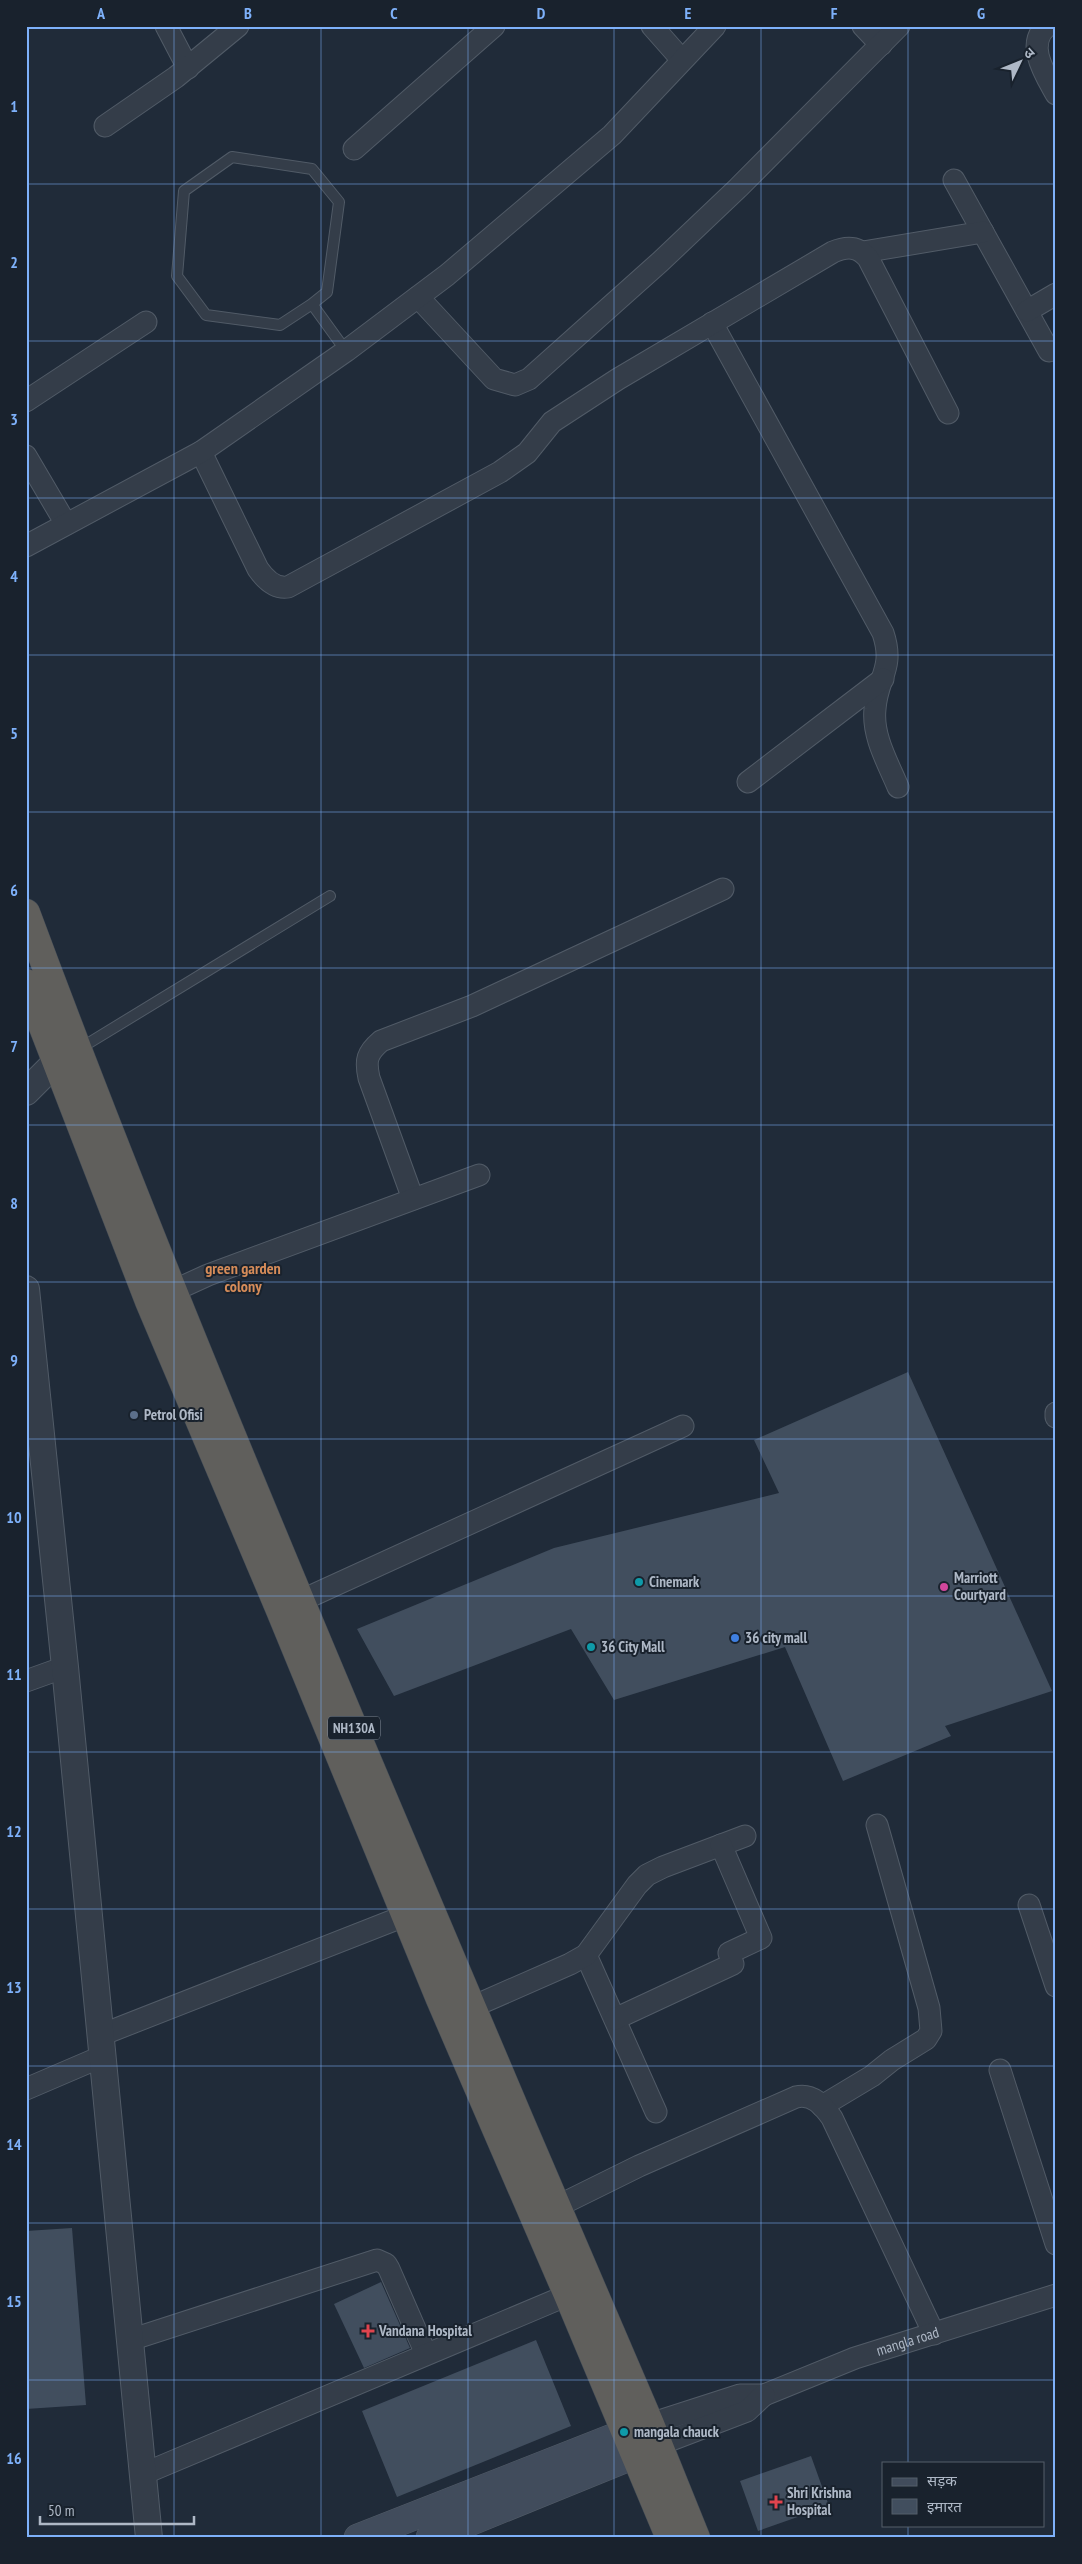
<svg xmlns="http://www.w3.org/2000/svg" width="1082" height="2564" viewBox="0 0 1082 2564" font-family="'PT Sans Narrow','Noto Sans Devanagari',sans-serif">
  <rect width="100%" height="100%" fill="#202b39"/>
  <!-- building -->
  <path fill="#414e5e" d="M908 1372 1052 1691 945 1726 951 1736 843 1781 785 1647 614 1700 571 1629 394 1696 357 1629 554 1548 779 1493 754 1440Z
    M72 2228 86 2405 26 2409V2231Z
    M381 2282 410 2348 364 2368 334 2304Z
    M536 2340 571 2426 397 2497 362 2411Z
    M811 2456 829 2506 758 2531 740 2481Z"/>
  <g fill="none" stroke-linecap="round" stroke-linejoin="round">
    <defs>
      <path id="service" d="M312 304 327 292 339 202 312 169 232 157 184 191 177 276 206 315 280 325 312 304 346 351
        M79 1049 330 896"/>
      <g id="minor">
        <path d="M166 26 188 68"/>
        <path d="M652 26 682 60"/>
        <path d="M863 26 881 45"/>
        <path d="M1047 26C1025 44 1045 74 1056 94"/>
        <path d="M105 126 176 77 238 26"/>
        <path d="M354 149 494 26"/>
        <path d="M954 180 1049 351"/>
        <path d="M863 252 983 232"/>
        <path d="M418 297 494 379 515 385 529 379 660 262 738 188 899 26"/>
        <path d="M1027 311 1056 294"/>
        <path d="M712 323 883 633C895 669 877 677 875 709 872 736 888 763 898 787"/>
        <path d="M26 401 146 322"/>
        <path d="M201 452 258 569C265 579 275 589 288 587L500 472 527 453 552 422 618 379 833 252C847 246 858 246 868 258L948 413"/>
        <path d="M26 456 66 524"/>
        <path d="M26 546 201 452 346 351 447 275 612 135 715 26"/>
        <path d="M748 782 883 679"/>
        <path d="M413 1199 369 1078C365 1060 367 1053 381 1041L472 1006 723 889"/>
        <path d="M173 1291 208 1275 479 1175"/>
        <path d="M1056 1413V1417"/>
        <path d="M287 1607 683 1426"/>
        <path d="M26 1681 65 1667"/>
        <path d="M1029 1905 1056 1986"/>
        <path d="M586 1955 656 2112"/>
        <path d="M472 2007 570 1964 586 1955 637 1885 647 1875 663 1867 745 1836"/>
        <path d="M615 2019 733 1964 729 1953 761 1938 721 1845"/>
        <path d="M101 2035 407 1915"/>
        <path d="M1000 2070 1056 2244"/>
        <path d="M26 2089 103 2056"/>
        <path d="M822 2106 872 2076 892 2060 926 2039 931 2031 929 2008 877 1825"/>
        <path d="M556 2207 639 2166 796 2097C812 2093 823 2105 832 2118L934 2334"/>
        <path d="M130 2340 377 2260 386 2264 389 2269 426 2354"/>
        <path id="s1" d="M650 2424 740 2395H764L855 2358 1056 2295"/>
        <path d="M658 2445 747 2411 764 2395"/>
        <path d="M143 2474 568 2295"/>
      </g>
      <path id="tertiary" d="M26 1092 55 1063
        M26 1289 65 1667 149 2538"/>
      <path id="secondary" d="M358 2538 648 2424
        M430 2538 656 2446"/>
      <path id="trunk" d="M26 913C135 1206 255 1494 376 1781 467 1996 557 2210 650 2424L696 2538
        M26 983 149 1301 280 1610 440 1999 568 2295 670 2538"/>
    </defs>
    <!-- service casing -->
    <use href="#service" stroke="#515b67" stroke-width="12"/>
    <!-- minor casing -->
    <use href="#minor" stroke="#515b67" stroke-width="23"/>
    <!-- tertiary casing -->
    <use href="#tertiary" stroke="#515b67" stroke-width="28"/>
    <!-- secondary casing -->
    <use href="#secondary" stroke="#515b67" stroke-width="29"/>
    <!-- trunk casing -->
    <use href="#trunk" stroke="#3e4854" stroke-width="29"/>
    <!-- service -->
    <use href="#service" stroke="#343d49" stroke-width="10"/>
    <!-- minor -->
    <use href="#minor" stroke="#343d49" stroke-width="21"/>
    <!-- tertiary -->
    <use href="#tertiary" stroke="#343d49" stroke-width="26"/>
    <!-- secondary -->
    <use href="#secondary" stroke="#414c5c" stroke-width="28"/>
    <!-- trunk -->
    <use href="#trunk" stroke="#605f5c" stroke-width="28"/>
  </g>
  <!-- grid -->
  <path fill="none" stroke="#7eb1fa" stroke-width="1" stroke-opacity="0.55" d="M174 26V2538M321 26V2538M468 26V2538M614 26V2538M761 26V2538M908 26V2463M26 184H1056M26 341H1056M26 498H1056M26 655H1056M26 812H1056M26 968H1056M26 1125H1056M26 1282H1056M26 1439H1056M26 1596H1056M26 1752H1056M26 1909H1056M26 2066H1056M26 2223H1056M26 2380H1056M908 2525V2538"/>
  <!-- markers -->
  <circle fill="#5c6f8a" stroke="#19222d" stroke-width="2" cx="134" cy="1415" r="5"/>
  <g fill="#0f9aa8" stroke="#19222d" stroke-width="2">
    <circle cx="639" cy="1582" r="5"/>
    <circle cx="591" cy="1647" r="5"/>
    <circle cx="624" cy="2432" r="5"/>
  </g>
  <circle fill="#d1479c" stroke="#19222d" stroke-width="2" cx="944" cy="1587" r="5"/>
  <circle fill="#3f7fe0" stroke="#19222d" stroke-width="2" cx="735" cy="1638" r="5"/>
  <g fill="#e0444e" stroke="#19222d" stroke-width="2">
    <path d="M365.5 2323.5h5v5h5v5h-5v5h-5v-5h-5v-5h5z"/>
    <path d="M773.5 2494.5h5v5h5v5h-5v5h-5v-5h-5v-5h5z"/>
  </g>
  <g text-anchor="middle" stroke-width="4" stroke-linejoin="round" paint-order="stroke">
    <!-- shield labels -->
    <rect fill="#19222d" stroke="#818b98" stroke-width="1" x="328" y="1716.5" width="52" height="23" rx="4"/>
    <g font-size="14" font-weight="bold" fill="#aeb8c6">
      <text x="354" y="1733">NH130A</text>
    </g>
    <!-- poi labels -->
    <g font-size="15" font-weight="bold" fill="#aeb8c6" stroke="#19222d" text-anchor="start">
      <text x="144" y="1420">Petrol Ofisi</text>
      <text x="954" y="1583">Marriott<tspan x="954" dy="17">Courtyard</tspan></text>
      <text x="649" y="1587">Cinemark</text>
      <text x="745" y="1643">36 city mall</text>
      <text x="601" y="1652">36 City Mall</text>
      <text x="379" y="2336">Vandana Hospital</text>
      <text x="634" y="2437">mangala chauck</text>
      <text x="787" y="2498">Shri Krishna<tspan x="787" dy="17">Hospital</tspan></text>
    </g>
    <!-- street labels -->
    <g font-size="15" fill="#aeb8c6" stroke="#19222d">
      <text dy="5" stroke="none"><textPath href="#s1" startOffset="272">mangla road</textPath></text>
    </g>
    <!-- neighbourhood labels -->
    <g font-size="16" font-weight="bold" fill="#d68c59" stroke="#19222d">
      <text x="243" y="1274">green garden<tspan x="243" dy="18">colony</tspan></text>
    </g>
  </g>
  <!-- border -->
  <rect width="1082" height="2564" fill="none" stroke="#19222d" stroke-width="55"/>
  <!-- legend -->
  <rect x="882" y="2462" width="162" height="65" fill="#19222d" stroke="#555e6a"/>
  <rect x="892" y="2478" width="25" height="8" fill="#414c5c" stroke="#555e6a"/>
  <text x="927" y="2486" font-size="15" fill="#aeb8c6">सड़क</text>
  <rect x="892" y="2499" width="25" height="15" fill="#414e5e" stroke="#555e6a"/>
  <text x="927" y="2512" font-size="15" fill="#aeb8c6">इमारत</text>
  <!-- north arrow -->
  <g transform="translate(1020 62) rotate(47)" stroke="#19222d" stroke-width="4" paint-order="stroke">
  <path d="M0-4L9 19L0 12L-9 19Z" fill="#aeb8c6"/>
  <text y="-8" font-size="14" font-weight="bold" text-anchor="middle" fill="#aeb8c6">उ</text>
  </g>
  <!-- scale -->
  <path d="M40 2516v8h154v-8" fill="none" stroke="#aeb8c6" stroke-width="2.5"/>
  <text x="48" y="2516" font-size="15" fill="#aeb8c6" stroke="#19222d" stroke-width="4" paint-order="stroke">50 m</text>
  <rect x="28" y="28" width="1026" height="2508" fill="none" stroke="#7eb1fa" stroke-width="2"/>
  <g font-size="16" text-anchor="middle" font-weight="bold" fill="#7eb1fa">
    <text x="101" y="19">A</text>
    <text x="248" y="19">B</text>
    <text x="394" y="19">C</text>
    <text x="541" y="19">D</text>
    <text x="688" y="19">E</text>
    <text x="834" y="19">F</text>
    <text x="981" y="19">G</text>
    <text x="14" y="112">1</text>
    <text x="14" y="268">2</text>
    <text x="14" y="425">3</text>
    <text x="14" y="582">4</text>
    <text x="14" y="739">5</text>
    <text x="14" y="896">6</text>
    <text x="14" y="1052">7</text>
    <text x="14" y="1209">8</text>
    <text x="14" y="1366">9</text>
    <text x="14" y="1523">10</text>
    <text x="14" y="1680">11</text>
    <text x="14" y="1837">12</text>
    <text x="14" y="1993">13</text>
    <text x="14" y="2150">14</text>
    <text x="14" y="2307">15</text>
    <text x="14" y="2464">16</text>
  </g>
</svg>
